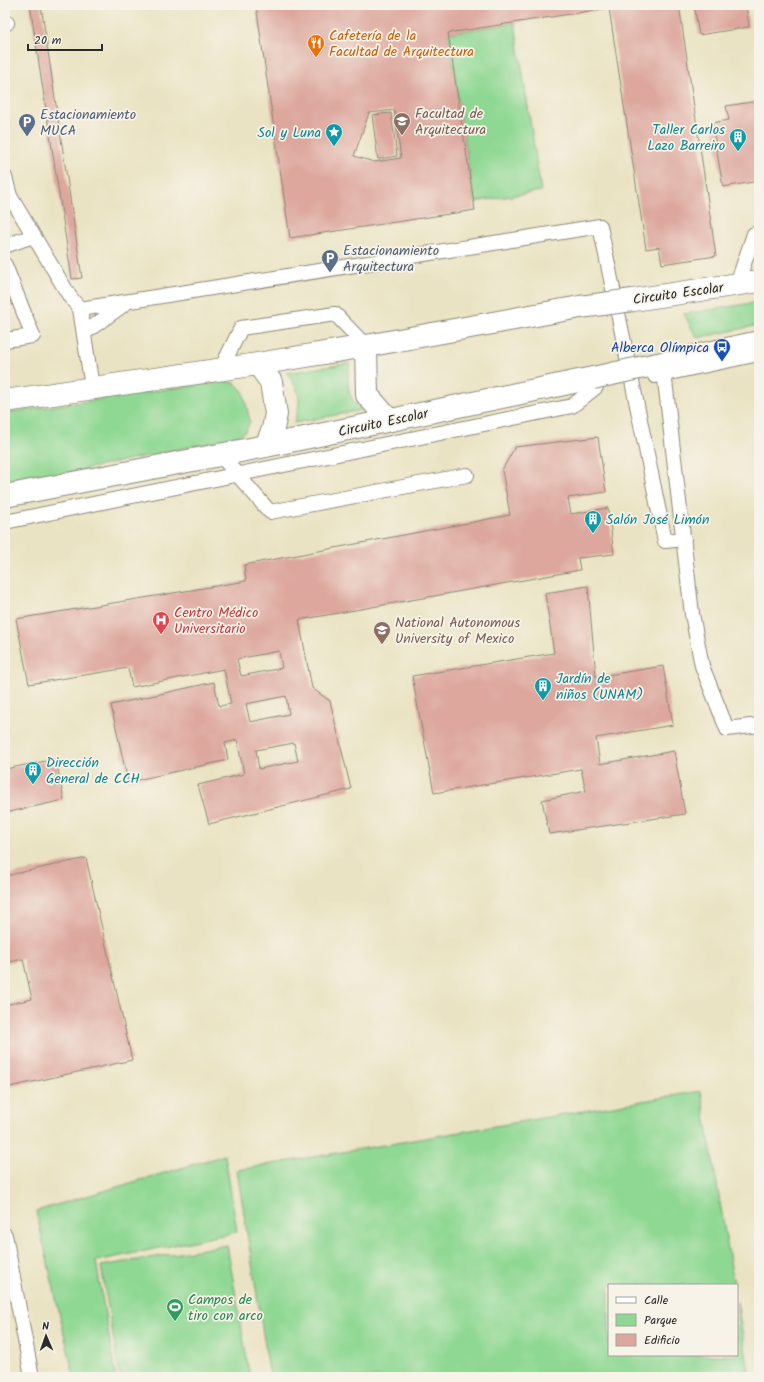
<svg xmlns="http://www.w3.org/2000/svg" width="764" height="1382" viewBox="0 0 764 1382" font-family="Kalam,sans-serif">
  <rect width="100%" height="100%" fill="#f7f3e8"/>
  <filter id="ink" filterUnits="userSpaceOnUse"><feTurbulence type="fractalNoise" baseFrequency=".025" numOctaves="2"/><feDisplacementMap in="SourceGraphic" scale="8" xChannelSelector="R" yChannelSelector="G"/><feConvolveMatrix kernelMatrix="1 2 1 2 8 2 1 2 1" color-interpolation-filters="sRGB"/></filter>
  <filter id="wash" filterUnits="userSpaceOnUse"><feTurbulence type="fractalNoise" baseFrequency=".012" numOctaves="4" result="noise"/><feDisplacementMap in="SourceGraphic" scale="16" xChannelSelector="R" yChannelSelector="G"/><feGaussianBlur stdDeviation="0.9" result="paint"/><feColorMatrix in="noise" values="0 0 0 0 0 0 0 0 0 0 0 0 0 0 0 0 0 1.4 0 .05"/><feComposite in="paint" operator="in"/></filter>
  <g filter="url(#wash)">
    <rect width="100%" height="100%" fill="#eae3c3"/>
    <!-- green -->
    <path fill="#8fd893" stroke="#5d825f" d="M515 23 541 191 474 202 448 33Z
      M759 302V325L697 338 684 314Z
      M350 363C348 375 346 390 353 400 356 404 359 407 362 410L294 423C302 399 301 394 287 373Z
      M223 381 235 383 243 391 250 421 246 431 236 437 5 486V413Z
      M759 954V990L755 955Z
      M701 1091 734 1285H609V1355H737V1302L750 1377H270L237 1170Z
      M225 1155 237 1232 96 1261 116 1377H74L36 1211Z
      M227 1245 250 1377H120L101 1266Z"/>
    <g id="blocks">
      <!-- building -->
      <path fill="#dda79e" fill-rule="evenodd" d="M30 5H41L82 278 72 279Z
        M256 5H679L716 256 662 264 659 247 646 249 609 8 448 33 475 210 290 238ZM394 110 401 158 374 162 354 156 369 113Z
        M694 5H746L749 27 699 35Z
        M759 101V181L723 187 712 123 729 120 726 106Z
        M391 113 397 156 378 159 372 115Z
        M598 437 606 492 568 498 571 514 608 508 614 554 578 558 580 570 299 620 312 688 330 701 351 789 209 824 198 785 244 774 237 740 225 743 228 760 128 782 111 705 214 682 219 706 231 704 224 669 132 687 128 668 29 684 16 619 246 581 244 565 510 515 502 470 515 447ZM279 651 282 668 241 676 237 659ZM286 696 289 714 250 722 246 704ZM294 743 298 761 259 769 256 750Z
        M588 586 596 677 663 666 673 725 596 738 600 764 674 751 685 814 549 834 542 800 586 791 581 769 434 793 412 676 554 653 545 593Z
        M56 759 64 800 5 813V769Z
        M86 858 132 1060 5 1088V1005L32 999 23 959 5 963V876Z"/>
    </g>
  </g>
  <g filter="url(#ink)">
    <use href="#blocks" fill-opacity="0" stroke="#8a8777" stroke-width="1"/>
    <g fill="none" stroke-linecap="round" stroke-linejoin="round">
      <defs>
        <path id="service" d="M5 24 7 23
          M5 177 10 196 70 297 80 309 92 387
          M5 246 33 236
          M5 265 33 336 5 340
          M737 284 754 234 759 233
          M80 309 600 226 665 541 684 539
          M84 333 126 303
          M663 363 692 614 702 666 727 729 759 725
          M221 369 241 328 335 314 366 346
          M655 376 759 354
          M220 455 270 512 467 475
          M5 522 572 406 596 387
          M5 1235 32 1377"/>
        <path id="tertiary" d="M633 300 759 281
          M366 346 367 395 389 420
          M258 364 271 382 276 414 273 429 266 446
          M644 367 759 342
          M5 401 258 364 366 346 580 307
          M5 496 266 446 593 378"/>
      </defs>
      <!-- service casing -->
      <use href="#service" stroke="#8a8777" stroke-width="16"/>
      <!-- tertiary casing -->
      <use href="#tertiary" stroke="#8a8777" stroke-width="24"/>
      <!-- service -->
      <use href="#service" stroke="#fff" stroke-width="14"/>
      <!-- tertiary -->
      <use href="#tertiary" stroke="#fff" stroke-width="22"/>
      <defs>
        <path id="tertiary-bridge" d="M580 307 633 300
          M593 378 644 367"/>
      </defs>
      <!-- tertiary-bridge casing -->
      <use href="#tertiary-bridge" stroke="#8a8777" stroke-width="24" stroke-linecap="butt"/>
      <!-- tertiary-bridge -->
      <use href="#tertiary-bridge" stroke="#fff" stroke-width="22"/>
    </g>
  </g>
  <!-- icons -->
  <defs>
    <symbol id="restaurant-pin" viewBox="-11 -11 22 30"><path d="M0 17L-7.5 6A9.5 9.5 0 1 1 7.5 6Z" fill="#e8710a" stroke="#f7f3e8"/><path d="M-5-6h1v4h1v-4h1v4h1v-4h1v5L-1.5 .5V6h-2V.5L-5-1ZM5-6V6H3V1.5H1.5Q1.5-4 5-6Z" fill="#fff"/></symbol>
    <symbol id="university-pin" viewBox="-11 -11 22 30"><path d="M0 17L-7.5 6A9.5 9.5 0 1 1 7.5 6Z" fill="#8d6e63" stroke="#f7f3e8"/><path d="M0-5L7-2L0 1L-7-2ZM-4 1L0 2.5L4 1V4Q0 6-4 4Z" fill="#fff"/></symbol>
    <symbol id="parking-pin" viewBox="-11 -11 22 30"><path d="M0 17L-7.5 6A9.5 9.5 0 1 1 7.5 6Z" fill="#5c6f8a" stroke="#f7f3e8"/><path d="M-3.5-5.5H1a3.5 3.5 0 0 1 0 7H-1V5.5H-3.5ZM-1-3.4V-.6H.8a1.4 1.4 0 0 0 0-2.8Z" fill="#fff"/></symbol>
    <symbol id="sight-pin" viewBox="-11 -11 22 30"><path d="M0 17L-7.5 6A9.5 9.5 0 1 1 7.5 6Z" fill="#0f9aa8" stroke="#f7f3e8"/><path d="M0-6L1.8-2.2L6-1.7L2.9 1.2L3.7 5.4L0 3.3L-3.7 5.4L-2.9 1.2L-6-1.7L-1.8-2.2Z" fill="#fff"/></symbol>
    <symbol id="building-pin" viewBox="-11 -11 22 30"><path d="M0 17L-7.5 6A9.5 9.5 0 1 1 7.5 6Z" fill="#0f9aa8" stroke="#f7f3e8"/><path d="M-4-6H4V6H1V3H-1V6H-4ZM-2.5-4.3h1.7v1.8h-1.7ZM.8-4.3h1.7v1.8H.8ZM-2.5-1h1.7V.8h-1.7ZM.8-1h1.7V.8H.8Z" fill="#fff"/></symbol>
    <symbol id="bus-pin" viewBox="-11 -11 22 30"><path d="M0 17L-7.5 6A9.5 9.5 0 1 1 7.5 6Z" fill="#1a4fb4" stroke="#f7f3e8"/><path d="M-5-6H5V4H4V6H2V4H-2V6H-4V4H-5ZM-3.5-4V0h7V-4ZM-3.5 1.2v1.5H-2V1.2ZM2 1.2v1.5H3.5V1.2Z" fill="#fff"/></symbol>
    <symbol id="hospital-pin" viewBox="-11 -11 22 30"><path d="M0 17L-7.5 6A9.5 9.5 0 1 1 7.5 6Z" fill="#e0444e" stroke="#f7f3e8"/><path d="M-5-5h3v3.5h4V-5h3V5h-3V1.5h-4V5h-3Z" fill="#fff"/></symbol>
    <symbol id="stadium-pin" viewBox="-11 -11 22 30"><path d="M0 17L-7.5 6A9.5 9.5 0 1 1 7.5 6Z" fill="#2e9e5b" stroke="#f7f3e8"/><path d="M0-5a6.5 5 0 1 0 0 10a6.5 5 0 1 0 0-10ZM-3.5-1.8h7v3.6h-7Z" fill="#fff"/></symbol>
  </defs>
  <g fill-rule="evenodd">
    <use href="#restaurant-pin" x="306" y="33" width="20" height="27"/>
    <use href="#university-pin" x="392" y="111" width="20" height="27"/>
    <use href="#parking-pin" x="17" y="112" width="20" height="27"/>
    <use href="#sight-pin" x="324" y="122" width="20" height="27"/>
    <use href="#building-pin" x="728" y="127" width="20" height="27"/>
    <use href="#parking-pin" x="320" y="248" width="20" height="27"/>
    <use href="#bus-pin" x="712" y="337" width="20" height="27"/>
    <use href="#building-pin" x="583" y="509" width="20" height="27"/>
    <use href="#hospital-pin" x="151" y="610" width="20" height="27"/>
    <use href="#university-pin" x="372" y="620" width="20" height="27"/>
    <use href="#building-pin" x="533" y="676" width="20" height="27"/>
    <use href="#building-pin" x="23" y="760" width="20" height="27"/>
    <use href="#stadium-pin" x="165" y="1297" width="20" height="27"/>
  </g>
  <g text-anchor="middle" stroke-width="3.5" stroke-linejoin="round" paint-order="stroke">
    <!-- food labels -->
    <g font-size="14" fill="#c56008" stroke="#f7f3e8" text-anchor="start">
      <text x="329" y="40">Cafetería de la<tspan x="329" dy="16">Facultad de Arquitectura</tspan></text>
    </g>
    <!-- education labels -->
    <g font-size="14" fill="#785e54" stroke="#f7f3e8" text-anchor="start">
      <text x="415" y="118">Facultad de<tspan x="415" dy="16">Arquitectura</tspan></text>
      <text x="395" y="627">National Autonomous<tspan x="395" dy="16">University of Mexico</tspan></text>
    </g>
    <!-- service labels -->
    <g font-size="14" fill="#4e5e75" stroke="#f7f3e8" text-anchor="start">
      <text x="40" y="119">Estacionamiento<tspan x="40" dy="16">MUCA</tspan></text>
      <text x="343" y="255">Estacionamiento<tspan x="343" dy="16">Arquitectura</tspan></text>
    </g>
    <!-- culture labels -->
    <g font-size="14" fill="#0d838f" stroke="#f7f3e8" text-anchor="start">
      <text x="725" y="134" text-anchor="end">Taller Carlos<tspan x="725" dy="16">Lazo Barreiro</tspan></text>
      <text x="321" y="137" text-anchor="end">Sol y Luna</text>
      <text x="606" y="524">Salón José Limón</text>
      <text x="556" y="683">Jardín de<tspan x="556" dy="16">niños (UNAM)</tspan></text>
      <text x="46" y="767">Dirección<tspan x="46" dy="16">General de CCH</tspan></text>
    </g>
    <!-- street labels -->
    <g font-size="14" fill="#2b2b2b" stroke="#f7f3e8">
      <text transform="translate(678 293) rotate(-8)" y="5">Circuito Escolar</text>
      <text transform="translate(383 422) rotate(-12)" y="5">Circuito Escolar</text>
    </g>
    <!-- transit labels -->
    <g font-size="14" fill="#164399" stroke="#f7f3e8" text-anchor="end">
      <text x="709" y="352">Alberca Olímpica</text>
    </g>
    <!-- health labels -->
    <g font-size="14" fill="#be3a42" stroke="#f7f3e8" text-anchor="start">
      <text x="174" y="617">Centro Médico<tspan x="174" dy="16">Universitario</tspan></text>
    </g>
    <!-- leisure labels -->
    <g font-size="14" fill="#27864d" stroke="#f7f3e8" text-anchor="start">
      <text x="188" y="1304">Campos de<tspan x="188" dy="16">tiro con arco</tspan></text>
    </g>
  </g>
  <!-- margin -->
  <rect width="764" height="1382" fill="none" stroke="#f7f3e8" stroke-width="20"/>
  <!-- legend -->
  <rect x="608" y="1284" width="130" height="72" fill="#f7f3e8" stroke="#a5a39c"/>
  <rect x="616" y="1297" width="20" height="6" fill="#ffffff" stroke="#a5a39c"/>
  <text x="644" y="1304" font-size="12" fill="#2b2b2b">Calle</text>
  <rect x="616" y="1314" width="20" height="12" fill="#8fd893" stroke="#a5a39c"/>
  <text x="644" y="1324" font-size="12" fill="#2b2b2b">Parque</text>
  <rect x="616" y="1334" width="20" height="12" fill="#dda79e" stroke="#a5a39c"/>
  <text x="644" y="1344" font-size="12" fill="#2b2b2b">Edificio</text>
  <!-- north arrow -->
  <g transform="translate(46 1336) rotate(358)" stroke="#f7f3e8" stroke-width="3" paint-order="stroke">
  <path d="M0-3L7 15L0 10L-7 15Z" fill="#2b2b2b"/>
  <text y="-6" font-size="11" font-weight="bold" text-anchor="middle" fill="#2b2b2b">N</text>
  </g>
  <!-- scale -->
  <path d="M28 44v6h74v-6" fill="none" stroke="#2b2b2b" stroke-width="2"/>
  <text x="34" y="44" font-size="12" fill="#2b2b2b" stroke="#f7f3e8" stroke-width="3" paint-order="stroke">20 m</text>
</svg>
